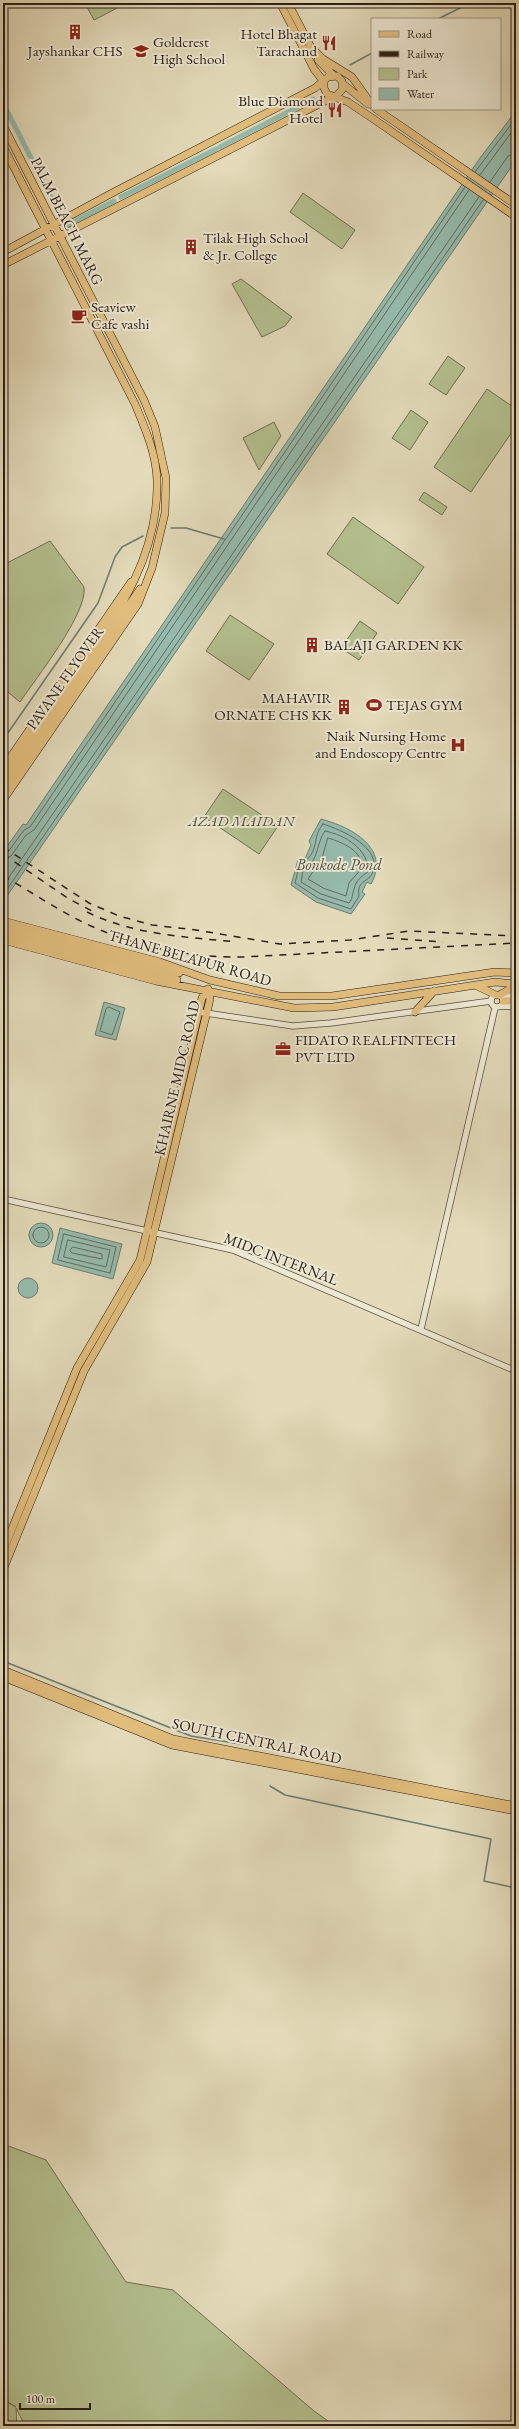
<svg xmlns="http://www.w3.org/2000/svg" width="519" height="2429" viewBox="0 0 519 2429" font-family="'EB Garamond',serif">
  <rect width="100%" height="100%" fill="#e3dbba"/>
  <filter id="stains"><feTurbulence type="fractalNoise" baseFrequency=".005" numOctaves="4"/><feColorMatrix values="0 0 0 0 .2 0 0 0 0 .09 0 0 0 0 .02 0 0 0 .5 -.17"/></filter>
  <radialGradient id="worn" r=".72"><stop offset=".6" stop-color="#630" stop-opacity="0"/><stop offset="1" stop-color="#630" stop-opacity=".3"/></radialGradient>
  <!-- green -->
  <path fill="#b4c08f" stroke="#6f6f53" d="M85 3H127L94 20Z
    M303 193 355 230 342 249 290 212Z
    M241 279 292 317 285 326 262 337 232 284Z
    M448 356 465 368 446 395 429 384Z
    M487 389 516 409V426L471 492 434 467Z
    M411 410 428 422 410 450 392 438Z
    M274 422 281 436 259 470 243 438Z
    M424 492 447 507 442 515 419 500Z
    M353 517 424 567 398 604 327 554Z
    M50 541 84 587C88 613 36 678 20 702L3 688V565Z
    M230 615 274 644 249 680 206 651Z
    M360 621 377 633 359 660 341 648Z
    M223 789 278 826 259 854 204 817Z
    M3 2144 46 2160 126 2282 173 2290 314 2411 335 2426H25L16 2408 17 2426H3V2400L16 2407 3 2399Z"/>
  <!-- water -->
  <path fill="#96bbac" stroke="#6b7c70" d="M516 111V160L7 896 3 906V852L23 824 26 825 480 158Z
    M321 819C351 827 391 848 371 884L367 882 362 892 365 894 351 914 316 902 291 885 298 860 304 861 311 845 309 841Z
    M104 1002 125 1008 116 1040 95 1035Z
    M29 1235a12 12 0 1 1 24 0a12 12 0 1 1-24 0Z
    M60 1228 122 1244 113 1279 52 1263Z
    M18 1288a10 10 0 1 1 20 0a10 10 0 1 1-20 0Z"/>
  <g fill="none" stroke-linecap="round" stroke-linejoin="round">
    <!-- shore -->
    <path stroke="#606c62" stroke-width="1" d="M475 172 516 118
      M480 175 516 126
      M490 182 508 156 516 153
      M323 824C342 830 384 848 372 874 368 882 356 881 359 896L351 909 318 898 295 883 299 867C305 861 311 858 314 848 317 839 315 834 323 824Z
      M325 831C345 835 369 849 368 872 362 876 356 880 354 889 352 895 353 898 349 903L321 894 301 882 303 870C319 862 316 843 325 831Z
      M328 838C342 842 363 851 362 868L349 883 346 896 323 888 308 879 322 858Z
      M3 854 8 852 24 830 30 827 465 187
      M3 859 11 856 26 835 34 830 469 190
      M3 886 479 197
      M3 895 483 200
      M109 1007 120 1012 112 1035 100 1031 106 1009Z
      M33 1235a8 8 0 1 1 16 0a8 8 0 1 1-16 0Z
      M64 1234 116 1247 110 1273 58 1260Z
      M68 1240 110 1250 106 1267 64 1257Z
      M73 1247 102 1254V1259L72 1253 70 1251Z"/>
    <!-- stream -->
    <path stroke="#6b7c70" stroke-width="1.5" d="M438 19 470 3
      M350 65 372 53
      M171 528H186L224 539
      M3 740 98 603 115 557 122 547 143 536
      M3 1661 191 1736 272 1749
      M270 1786 285 1795 491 1839 484 1881 516 1888"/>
    <!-- canal -->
    <path stroke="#96bbac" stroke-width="5" d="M3 103 61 217
      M220 147 313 99
      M121 197 216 149
      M65 226 114 201"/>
    <defs>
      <path id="minor" d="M491 1001a6 6 0 1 1 12 0a6 6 0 1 1-12 0Z
        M500 996H516
        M501 1006 516 1007
        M199 1012 293 1026 331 1023 491 1001
        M3 1199 233 1250 516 1371
        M421 1329 495 1008"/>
      <path id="major" d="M280 3 314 69 324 82
        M288 3 312 49
        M310 46 323 59 352 77 372 105
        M318 60 334 76
        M324 82V88L327 94 348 102 372 118 516 217
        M343 84 368 104
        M376 109 516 205
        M3 125 144 400 155 427 166 478 165 513 152 568 138 604 3 800
        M3 146 135 404C145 428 156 453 157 480 159 558 116 616 74 677 50 711 27 745 3 779
        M3 252 114 192 315 88 328 77 337 76 342 81V90L337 95 3 265
        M3 768 131 582
        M3 790 140 589
        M3 921 160 962 210 980 279 996H332L495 972 516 973
        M3 927 179 973
        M3 933 177 980
        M3 940 156 981 294 1008 333 1007 495 982 516 984
        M475 985 496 995
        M499 995 516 986
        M503 1001H516
        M415 1012 434 991
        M3 1551 77 1368 140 1260 202 998 208 989
        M3 1570 84 1371 147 1262 210 999 208 989
        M3 1670 173 1739 516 1806
        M3 1677 172 1745 516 1811"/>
    </defs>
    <!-- minor casing -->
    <use href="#minor" stroke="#584d40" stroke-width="7"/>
    <!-- major casing -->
    <use href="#major" stroke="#2a1e17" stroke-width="8"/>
    <!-- minor -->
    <use href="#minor" stroke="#ede8d2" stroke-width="5.5"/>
    <!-- major -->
    <use href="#major" stroke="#e2be7d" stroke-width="7"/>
    <!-- rail -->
    <path stroke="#2a1e17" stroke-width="1.5" stroke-dasharray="7 7" stroke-linecap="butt" d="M3 847 89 903 119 916 152 925 196 930 280 944 350 940 409 931 516 936
      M3 854 69 899 94 912
      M3 876C32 892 60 912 91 926 137 947 191 958 242 957L516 943
      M87 912C134 935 186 937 237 942
      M387 938 443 942"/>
  </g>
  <!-- icons -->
  <defs>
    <symbol id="building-bare" viewBox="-9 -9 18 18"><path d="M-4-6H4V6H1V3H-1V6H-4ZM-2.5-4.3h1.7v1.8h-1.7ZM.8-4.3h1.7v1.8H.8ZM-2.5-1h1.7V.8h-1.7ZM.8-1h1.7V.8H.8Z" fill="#8f2418" stroke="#ede8d2" stroke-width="2.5" paint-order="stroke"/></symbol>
    <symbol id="restaurant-bare" viewBox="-9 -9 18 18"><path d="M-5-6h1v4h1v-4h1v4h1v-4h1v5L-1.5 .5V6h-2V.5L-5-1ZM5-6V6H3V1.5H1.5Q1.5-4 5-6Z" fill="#8f2418" stroke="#ede8d2" stroke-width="2.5" paint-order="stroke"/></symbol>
    <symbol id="school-bare" viewBox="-9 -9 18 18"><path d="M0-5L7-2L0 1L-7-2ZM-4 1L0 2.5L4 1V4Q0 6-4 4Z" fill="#8f2418" stroke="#ede8d2" stroke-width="2.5" paint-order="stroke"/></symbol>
    <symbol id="cafe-bare" viewBox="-9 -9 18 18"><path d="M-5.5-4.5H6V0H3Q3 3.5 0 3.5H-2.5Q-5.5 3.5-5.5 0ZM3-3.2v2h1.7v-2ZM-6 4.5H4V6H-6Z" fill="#8f2418" stroke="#ede8d2" stroke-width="2.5" paint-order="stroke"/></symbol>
    <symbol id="stadium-bare" viewBox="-9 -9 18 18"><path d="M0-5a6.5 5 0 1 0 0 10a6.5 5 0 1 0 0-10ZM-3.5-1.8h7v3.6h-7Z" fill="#8f2418" stroke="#ede8d2" stroke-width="2.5" paint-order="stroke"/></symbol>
    <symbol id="hospital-bare" viewBox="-9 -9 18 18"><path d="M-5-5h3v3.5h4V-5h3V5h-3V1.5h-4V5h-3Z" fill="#8f2418" stroke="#ede8d2" stroke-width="2.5" paint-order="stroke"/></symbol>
    <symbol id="office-bare" viewBox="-9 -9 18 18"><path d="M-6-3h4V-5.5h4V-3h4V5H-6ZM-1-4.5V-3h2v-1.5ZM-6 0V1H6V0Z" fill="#8f2418" stroke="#ede8d2" stroke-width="2.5" paint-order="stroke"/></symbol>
  </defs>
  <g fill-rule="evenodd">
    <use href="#building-bare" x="64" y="21" width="22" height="22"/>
    <use href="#restaurant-bare" x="318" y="32" width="22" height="22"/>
    <use href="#school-bare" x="130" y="40" width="22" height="22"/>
    <use href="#restaurant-bare" x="324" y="99" width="22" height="22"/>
    <use href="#building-bare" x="180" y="236" width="22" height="22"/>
    <use href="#cafe-bare" x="68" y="305" width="22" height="22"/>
    <use href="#building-bare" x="301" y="634" width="22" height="22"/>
    <use href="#stadium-bare" x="363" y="694" width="22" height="22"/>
    <use href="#building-bare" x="333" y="696" width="22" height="22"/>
    <use href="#hospital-bare" x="447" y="734" width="22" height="22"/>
    <use href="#office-bare" x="272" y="1038" width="22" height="22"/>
  </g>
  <g text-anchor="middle" stroke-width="4" stroke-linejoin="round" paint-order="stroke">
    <!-- poi labels -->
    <g font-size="15" fill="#2a1e17" stroke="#ede8d2" text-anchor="start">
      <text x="317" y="39" text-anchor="end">Hotel Bhagat<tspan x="317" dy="17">Tarachand</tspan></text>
      <text x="153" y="47">Goldcrest<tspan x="153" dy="17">High School</tspan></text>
      <text x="75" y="56" text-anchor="middle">Jayshankar CHS</text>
      <text x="323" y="106" text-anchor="end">Blue Diamond<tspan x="323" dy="17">Hotel</tspan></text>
      <text x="203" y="243">Tilak High School<tspan x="203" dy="17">&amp; Jr. College</tspan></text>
      <text x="91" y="312">Seaview<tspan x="91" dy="17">Cafe vashi</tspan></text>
      <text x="324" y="650">BALAJI GARDEN KK</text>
      <text x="332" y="703" text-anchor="end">MAHAVIR<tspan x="332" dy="17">ORNATE CHS KK</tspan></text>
      <text x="386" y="710">TEJAS GYM</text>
      <text x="446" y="741" text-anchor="end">Naik Nursing Home<tspan x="446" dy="17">and Endoscopy Centre</tspan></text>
      <text x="295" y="1045">FIDATO REALFINTECH<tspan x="295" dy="17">PVT LTD</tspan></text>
    </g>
    <!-- street labels -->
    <g font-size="15" fill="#2a1e17" stroke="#ede8d2">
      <text transform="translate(67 221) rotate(63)" y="5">PALM BEACH MARG</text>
      <text transform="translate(65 678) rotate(-55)" y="5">PAVANE FLYOVER</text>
      <text transform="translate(190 958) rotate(16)" y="5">THANE BELAPUR ROAD</text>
      <text transform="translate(177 1078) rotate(-77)" y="5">KHAIRNE MIDC ROAD</text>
      <text transform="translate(281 1259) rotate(21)" y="5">MIDC INTERNAL</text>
      <text transform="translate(257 1741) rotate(12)" y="5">SOUTH CENTRAL ROAD</text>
    </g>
    <!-- park labels -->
    <g font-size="15" font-style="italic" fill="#534f3b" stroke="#ede8d2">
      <text x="241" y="826">AZAD MAIDAN</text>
    </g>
    <!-- water labels -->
    <g font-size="16" font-style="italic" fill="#4a4d44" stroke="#ede8d2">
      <text x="339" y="870">Bonkode Pond</text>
    </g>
  </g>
  <!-- margin -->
  <rect width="519" height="2429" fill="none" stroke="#e3dbba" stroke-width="16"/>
  <rect x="4" y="4" width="511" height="2421" fill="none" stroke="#2a1e17" stroke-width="2"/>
  <rect x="8" y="8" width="503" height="2413" fill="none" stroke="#2a1e17"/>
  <!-- legend -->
  <rect x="371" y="18" width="130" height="92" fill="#ede8d2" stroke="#9f9787"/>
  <rect x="379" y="31" width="20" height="6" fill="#e2be7d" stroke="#9f9787"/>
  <text x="407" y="38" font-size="12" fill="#2a1e17">Road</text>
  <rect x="379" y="51" width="20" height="6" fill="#2a1e17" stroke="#9f9787"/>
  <text x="407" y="58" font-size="12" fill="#2a1e17">Railway</text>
  <rect x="379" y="68" width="20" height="12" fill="#b4c08f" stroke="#9f9787"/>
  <text x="407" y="78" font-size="12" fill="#2a1e17">Park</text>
  <rect x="379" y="88" width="20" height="12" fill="#96bbac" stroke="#9f9787"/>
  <text x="407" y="98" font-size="12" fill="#2a1e17">Water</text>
  <!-- scale -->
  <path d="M20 2403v6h70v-6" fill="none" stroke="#2a1e17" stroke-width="2"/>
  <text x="26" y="2403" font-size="12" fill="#2a1e17" stroke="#ede8d2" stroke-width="3" paint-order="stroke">100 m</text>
  <rect width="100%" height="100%" filter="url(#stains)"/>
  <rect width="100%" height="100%" fill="url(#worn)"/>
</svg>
